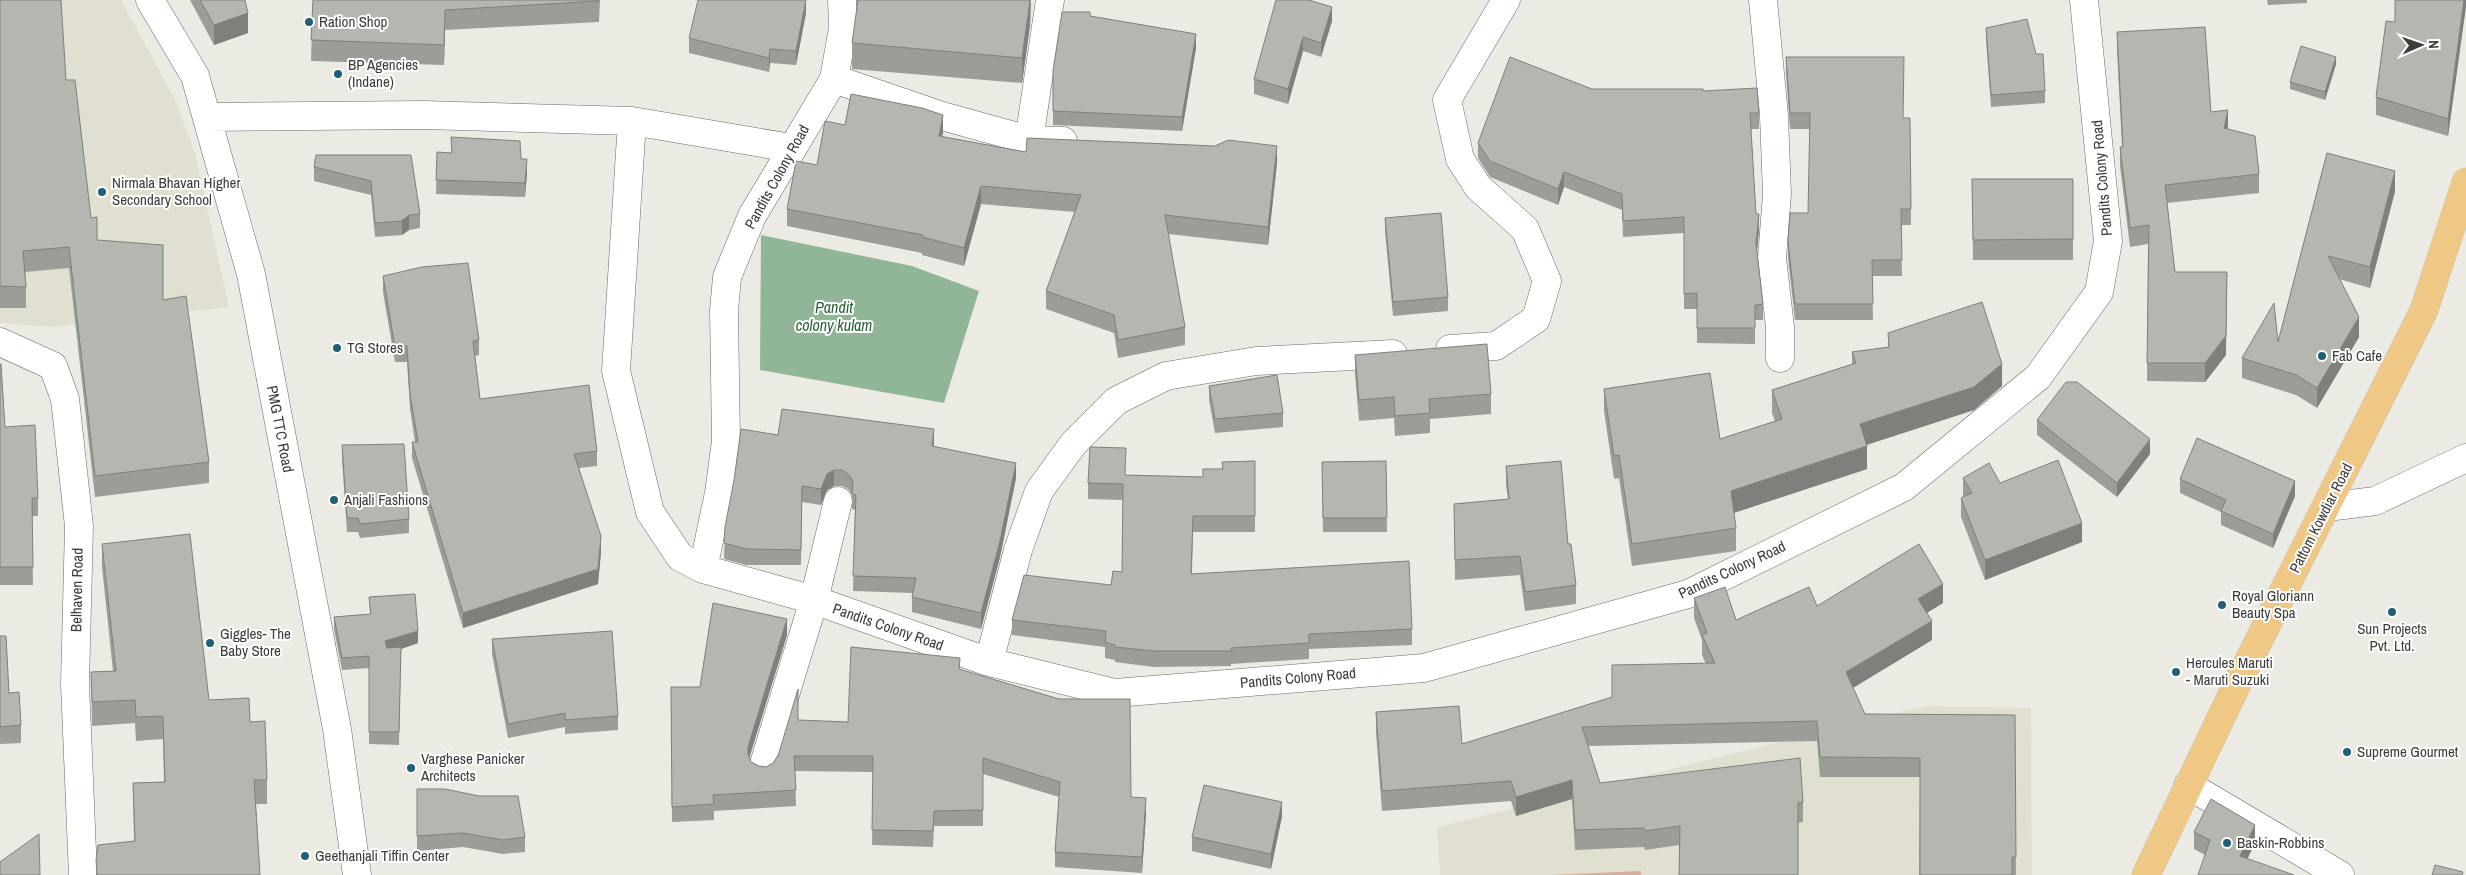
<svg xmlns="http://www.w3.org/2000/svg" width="2466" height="875" viewBox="0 0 2466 875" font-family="'Archivo Narrow',sans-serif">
  <rect width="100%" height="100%" fill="#ecebe3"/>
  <!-- built -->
  <path fill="#e1dfd0" d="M0 0H121L176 101 196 157 229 307 54 327 0 323Z
    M1924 706 2031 708 2032 875H1440L1437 827Z"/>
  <!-- green -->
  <path fill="#d5b09a" d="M1641 871V875H1549Z"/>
  <!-- water -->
  <path fill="#90b697" d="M761 235 912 266 979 291 944 403 760 370Z"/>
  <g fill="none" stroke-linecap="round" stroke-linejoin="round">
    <defs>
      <path id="minor" d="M150 0 195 76 251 274 337 729 357 875
        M842 0 843 28 834 79 752 216 727 277 724 311 726 441 719 493 703 569 814 600 989 662 1115 693 1424 668 1688 594 1904 487 2038 377 2099 292 2108 241 2084 0
        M1763 0 1774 116 1777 194 1772 258 1780 327V358
        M834 79 942 116 1029 140 1063 141
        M207 117 424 115 632 121 791 148
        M632 121 616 371 650 512 680 557 703 569
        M1029 140 1050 0
        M0 342 53 366 65 399 79 526 75 684 83 875
        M1450 349 1496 346 1536 319 1547 281 1525 229 1478 187 1460 159 1447 100 1506 0
        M2327 507 2375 501 2466 458
        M989 662 1018 550 1039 491 1074 443 1116 401 1166 376 1256 361 1393 354
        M763 767 814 600 838 501
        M2188 785 2340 875"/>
      <path id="major" d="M2146 875 2238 682 2424 310 2466 182"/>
    </defs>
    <!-- minor casing -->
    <use href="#minor" stroke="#6a6963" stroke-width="29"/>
    <!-- major casing -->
    <use href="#major" stroke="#c9c8c8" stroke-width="29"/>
    <!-- minor -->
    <use href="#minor" stroke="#fff" stroke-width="28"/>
    <!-- major -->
    <use href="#major" stroke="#eec884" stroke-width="28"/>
  </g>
  <!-- wall -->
  <path fill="#9b9d97" d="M0 0 66 80 91 218 97 240 163 300 209 462V483L95 497 69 268 25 272 26 287V308H0Z
    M190 0H245L248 33 214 45Z
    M313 0H600L599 22 445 30 444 65 311 61Z
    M856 0H1031L1030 25 1022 83 852 69V43L857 11Z
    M2267 0H2307V3L2268 5Z
    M2466 0V6L2448 136 2376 115V97L2395 22Z
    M1332 7V21L1321 57 1303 51 1288 104 1254 94V79Z
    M806 13 796 65 770 63 769 72 689 53V38Z
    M1986 28 2036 54 2045 91V103L1991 107 1986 40Z
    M2117 32 2211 112 2227 129 2259 174V193L2167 203 2175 272 2226 355 2205 382 2147 381 2148 244 2130 247 2120 166V147H2122L2117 50Z
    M1196 48 1182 131 1053 125V71Z
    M1786 57 1903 118H1910L1911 225H1901L1902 276H1872L1873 320H1795L1788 258V242L1808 213 1810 129H1790L1786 73Z
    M2336 64 2325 100 2290 89V82Z
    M1703 91 1759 113V129H1751L1756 214 1759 230 1757 250 1763 304V320H1755V344L1697 343V309H1684V233L1623 237 1622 210 1564 187 1558 205 1490 177 1478 158V143Z
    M845 125 943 132 942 137 1026 152 1277 163 1268 245 1168 234 1185 327V345L1118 358 1114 333 1046 309V291L1075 212 981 204 964 266 922 255V253L787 226V209Z
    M451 137 527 173 525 197 436 194 437 152 452 153Z
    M2327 153 2395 191 2370 288 2339 279 2359 337 2317 408 2296 395 2242 378V358L2278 342Z
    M411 155 420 214V228L409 230 402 235 375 237 371 195 314 181V167Z
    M1972 179H2073V260H1973Z
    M1385 218 1448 297V311L1393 316 1385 232Z
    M383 276 479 340V355L475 356 480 399 597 451V466L579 468 601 552 598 584 463 628 412 458V442H415L410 409 407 362H395L383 292Z
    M1888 333 2002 386 1974 410 1866 445 1867 469 1734 512 1736 528V551L1632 566 1619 478 1614 479 1604 411V389L1720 439 1775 421 1772 413V390L1852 364V352L1888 347Z
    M1355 355 1491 394V414L1430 419V433L1395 436 1394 418 1359 421 1355 375Z
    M0 364 5 427 38 498V516H32L33 585H0Z
    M1209 386 1283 413V427L1215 433 1209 400Z
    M2037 420 2150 454 2117 497 2037 435Z
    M778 435 934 447 1016 478 1000 557 981 629 912 612V593L853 591 855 510 852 509V495L848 489 842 486H834L827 490 821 505 802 502 801 565H746L724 559 725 527Z
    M342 445 409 519V533L360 538 358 532H347L342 459Z
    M1255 461V532H1193L1192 574 1412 629V645L1309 649V659L1231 664V666L1154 667 1115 662V660L1105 658V647L1012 635V620L1111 585 1122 572 1123 500 1088 499V483L1125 475 1203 477 1222 469V462Z
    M1386 461 1387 532H1323L1322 462Z
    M1506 466 1568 544 1576 585V604L1525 611 1520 575 1455 580 1454 504 1508 499 1506 485Z
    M1963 478 2000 483 2082 542 1985 580 1961 517V498L1963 497Z
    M2180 479 2295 496 2273 548 2221 525V512L2180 493Z
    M102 544 209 700 250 722 267 780V804H256L260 875H96V860L134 841 133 783 164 782 163 739 136 741 135 723 92 726 91 672 113 671 102 567Z
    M369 597 418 643 401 649 399 745 369 744V668L342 670 334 629V617L370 614Z
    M1694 598 1736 620 1817 606 1943 603 1927 613 1932 640 1853 688 1865 714 2015 715 2016 875H1919L1920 777H1820L1817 741 1588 746 1600 783 1803 802V822L1679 845 1645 850 1644 847 1575 850 1572 799 1516 816 1511 801 1382 811 1376 732V712L1462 744 1612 697 1706 664 1702 655V640L1694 618Z
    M787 635 749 758 751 762 759 766 766 767 773 763 798 720 848 722 960 670 1131 797 1146 814 1142 873 1055 867V852L1059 797 983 774V826H934L933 847 872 845 873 772 795 771 796 806 714 811V820L672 822 671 687H700Z
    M0 636 9 693 21 725V743L0 744Z
    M492 639 618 716V730L565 734V727L508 738 492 654Z
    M417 789 525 837V852L503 854 463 847 417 851Z
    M1282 816 1271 869 1192 851V837Z
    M2194 832 2255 843 2247 859 2205 855 2194 849Z"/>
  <!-- shaded-wall -->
  <path fill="#7e807b" d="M806 0V13L796 65V51Z
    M1031 0 1030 25 1022 83V58Z
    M2464 0H2466V6L2448 136V119Z
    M1332 7V21L1321 57V43Z
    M445 10V30L444 65V45Z
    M248 13V33L214 45V25Z
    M1196 34V48L1182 131V117Z
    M1303 37V51L1288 104V89Z
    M770 49V63L769 72V58Z
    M2336 57V64L2325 100V92Z
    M2228 110V128L2224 147V128Z
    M943 115V132L939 154V136Z
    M1277 146V163L1268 245V227Z
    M527 159V173L525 197V183Z
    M2395 171V191L2370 288V267Z
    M1564 172V187L1558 205V189Z
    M981 186V204L964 266V248Z
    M1759 214V230L1756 260V244Z
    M409 215V230L402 235V221Z
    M2227 272 2226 355 2205 382V363Z
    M2359 317V337L2317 408V388Z
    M2002 364V386L1974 410 1860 447V424Z
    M934 429V445L932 462V446Z
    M2150 439V454L2117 497V483Z
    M1867 446V469L1731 514V491Z
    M1016 463V478L1000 557 981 629V613Z
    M834 470V486L827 490 821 505V489L827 474Z
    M2295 481V496L2273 548V534Z
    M2082 523V542L1985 580V560Z
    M601 536V552L598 584 463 628V613Z
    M1943 584V603L1918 618V599Z
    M787 619V635L748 762V747Z
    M1932 621V640L1846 692V672Z
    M418 631V643L401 649 399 745 401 649 385 654V641Z
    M1572 780V799L1516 816V797Z
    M1146 798V814L1142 873V857Z
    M1282 802V816L1271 869V854Z
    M2255 825V843L2240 874V856Z"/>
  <!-- building -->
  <path fill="#b4b7b0" stroke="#7e807b" d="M0 0H61L66 80H75L91 218 97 217V240L163 245V300L186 296 209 462 95 476 69 247 23 251 26 287 0 286Z
    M200 0H245L248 13 214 25Z
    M313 0H599V1L445 10 444 45 311 40Z
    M698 0H806L796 51 770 49 769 58 689 38Z
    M858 0H1030L1022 58 852 43Z
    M1276 0H1309L1332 7 1321 43 1303 37 1288 89 1254 79Z
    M2395 0H2464L2448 119 2376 97 2386 21 2395 22Z
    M1062 12H1090V16L1196 34 1182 117 1053 111V71Z
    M2027 19 2036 54H2043L2045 91 1991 95 1986 28Z
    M2205 27 2211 112 2228 110 2224 128 2255 136 2259 174 2165 185 2175 272H2227L2226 336 2205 363H2147L2149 225 2130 228 2120 147H2123L2117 32Z
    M2301 46 2336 57 2325 92 2290 82Z
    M1510 57 1592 89H1703V91L1757 88 1759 113H1750L1756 214H1759L1756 244 1763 304 1755 305V328H1697V293L1684 294V217L1623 221 1622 194 1564 172 1558 189 1490 161 1478 143Z
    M1786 57H1904L1903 118H1910L1911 209H1901L1902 260H1872L1873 304H1795L1788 242 1790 213H1808L1810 113H1790Z
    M851 94 922 108 943 115 939 136 1026 152 1027 138 1215 146 1228 140 1277 146 1268 227 1165 215 1185 327 1118 340 1114 315 1046 291 1081 195 981 186 964 248 922 237 923 235 787 209 796 161 817 165 825 121 845 125Z
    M451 137 520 141 521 159H527L525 183 436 180 437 152 452 153Z
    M2327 153 2395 171 2370 267 2328 256 2359 317 2317 388 2296 375 2242 358 2274 303 2278 342Z
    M316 155H411L420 214 409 215 402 221 375 223 371 181 314 167Z
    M1972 179H2073V239L1973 240Z
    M1441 213 1448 297 1393 302 1385 218Z
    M468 263 479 340 473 341 480 399 589 385 597 451 574 454 601 536 598 569 463 613 412 442H418L410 394 407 346 395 347 383 276 422 267Z
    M1982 302 2002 364 1974 387 1860 424 1867 446 1731 491 1736 528 1632 544 1619 455 1614 456 1604 389 1710 373 1720 439 1782 419 1772 390 1856 363 1852 352 1889 347 1888 333Z
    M1487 344 1491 394 1429 399 1430 413 1395 416 1394 397 1359 400 1355 355Z
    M0 364H1L5 427 35 425 38 498H32L33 567H0Z
    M1277 375 1283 413 1215 419 1209 386Z
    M2066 382H2077L2150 439 2117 483 2037 420Z
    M782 409 934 429 932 446 1016 463 1000 541 981 613 912 597 916 578 853 576 856 495 852 494 853 481 848 474 842 470H834L827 474 821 489 802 486 801 550 746 549 724 543 725 527 734 480 741 429 778 435Z
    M2197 438 2295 481 2273 534 2221 511 2226 500 2180 479Z
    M404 444 409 519 360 524 358 518H347L342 445Z
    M1090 447 1126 448 1125 475 1203 477V469H1223L1222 462 1255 461V516H1193L1191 574 1409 561 1412 629 1309 634V643L1231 648V651H1154L1115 647V645L1105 642 1106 631 1012 620 1024 575 1111 585 1113 571 1122 572 1123 484 1088 483Z
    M2058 460 2082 523 1985 560 1961 498 1972 493 1963 478 1989 463 2000 483Z
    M1386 461 1387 518H1323L1322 462Z
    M1561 461 1568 544H1571L1576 585 1525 592 1520 556 1455 560 1454 504 1509 499 1506 466Z
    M190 534 209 700 249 698 250 722 265 721 267 780H254L260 875H97L96 860 98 845 135 841 133 783 165 782 163 716 136 717 135 700 92 702 91 672 116 671 102 544Z
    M1919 544 1943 584 1918 599 1932 621 1846 672 1865 714 2015 715 2016 857H2012V875H1920V758L1820 757 1817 721 1582 727 1600 783 1800 758 1803 802 1798 803V875H1679L1680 826 1645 831 1644 828 1575 830 1572 780 1516 797 1511 781 1382 791 1376 712 1459 706 1462 744 1612 697V665L1715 663 1702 635 1707 633 1694 598 1725 587 1736 620 1809 587 1817 606Z
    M415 594 418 631 385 641 387 648 401 647 399 732H369V656L342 658 334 617 371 614 369 597Z
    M713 603 787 619 748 747V754L751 762 759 766 766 767 773 763 778 756 798 689V720L848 722 851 647 960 658 959 669 1059 699H1130L1131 797 1146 798 1142 857 1055 852 1060 782 983 758V810L934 811 933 831 872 830 873 756H794L796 790 713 795 714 804 672 807 671 687H700Z
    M612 631 618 716 565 720V713L508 724 492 639Z
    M0 636H6L9 693 19 692 21 725 0 727Z
    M1204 785 1282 802 1271 854 1192 837Z
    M417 789H445L479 796H518L525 837 503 840 463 833 417 836Z
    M2211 799 2255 825 2240 856 2294 875H2198L2210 840 2194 832Z
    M39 834 40 875H0V862Z
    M2435 865 2463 872 2462 875H2432Z"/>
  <!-- markers -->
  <g fill="#206076" stroke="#fff" stroke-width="2">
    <circle cx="309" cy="22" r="5"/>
    <circle cx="338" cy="74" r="5"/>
    <circle cx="102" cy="192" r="5"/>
    <circle cx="337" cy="348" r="5"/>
    <circle cx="2322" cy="356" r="5"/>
    <circle cx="334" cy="500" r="5"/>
    <circle cx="2222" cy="605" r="5"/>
    <circle cx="2392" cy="612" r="5"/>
    <circle cx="210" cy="643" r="5"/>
    <circle cx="2176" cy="672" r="5"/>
    <circle cx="2347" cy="752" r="5"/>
    <circle cx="411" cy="768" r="5"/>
    <circle cx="2227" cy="843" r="5"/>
    <circle cx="305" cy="856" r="5"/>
  </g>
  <g text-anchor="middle" stroke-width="4" stroke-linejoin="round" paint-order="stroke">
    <!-- poi labels -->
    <g font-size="15" fill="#3d3c39" stroke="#fff" text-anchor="start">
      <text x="319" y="27">Ration Shop</text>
      <text x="348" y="70">BP Agencies<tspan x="348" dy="17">(Indane)</tspan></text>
      <text x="112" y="188">Nirmala Bhavan Higher<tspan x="112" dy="17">Secondary School</tspan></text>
      <text x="347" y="353">TG Stores</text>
      <text x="2332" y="361">Fab Cafe</text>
      <text x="344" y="505">Anjali Fashions</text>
      <text x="2232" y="601">Royal Gloriann<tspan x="2232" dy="17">Beauty Spa</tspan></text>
      <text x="2392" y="634" text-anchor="middle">Sun Projects<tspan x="2392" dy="17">Pvt. Ltd.</tspan></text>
      <text x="220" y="639">Giggles- The<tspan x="220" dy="17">Baby Store</tspan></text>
      <text x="2186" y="668">Hercules Maruti<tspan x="2186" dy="17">- Maruti Suzuki</tspan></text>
      <text x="2357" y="757">Supreme Gourmet</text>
      <text x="421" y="764">Varghese Panicker<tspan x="421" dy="17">Architects</tspan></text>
      <text x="2237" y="848">Baskin-Robbins</text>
      <text x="315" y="861">Geethanjali Tiffin Center</text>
    </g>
    <!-- street labels -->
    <g font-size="15" fill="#3d3c39" stroke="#fff">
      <text transform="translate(777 177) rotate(-61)" y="5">Pandits Colony Road</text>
      <text transform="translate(2102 178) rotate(-95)" y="5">Pandits Colony Road</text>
      <text transform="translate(280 429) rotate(79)" y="5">PMG TTC Road</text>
      <text transform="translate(2321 518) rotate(-63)" y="5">Pattom Kowdiar Road</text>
      <text transform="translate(1732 570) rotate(-25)" y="5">Pandits Colony Road</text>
      <text transform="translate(77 590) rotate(-89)" y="5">Belhaven Road</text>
      <text transform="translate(888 627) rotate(19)" y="5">Pandits Colony Road</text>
      <text transform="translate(1298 678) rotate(-5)" y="5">Pandits Colony Road</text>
    </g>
    <!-- water labels -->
    <g font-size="16" font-style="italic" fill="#255f36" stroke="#fff">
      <text x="834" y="313">Pandit<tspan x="834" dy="18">colony kulam</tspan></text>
    </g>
  </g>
  <!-- north arrow -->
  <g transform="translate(2421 45) rotate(88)" stroke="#ffffff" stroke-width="4" paint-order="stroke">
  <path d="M0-4L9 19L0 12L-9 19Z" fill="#3d3c39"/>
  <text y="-8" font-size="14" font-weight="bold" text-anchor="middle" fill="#3d3c39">N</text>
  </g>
</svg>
